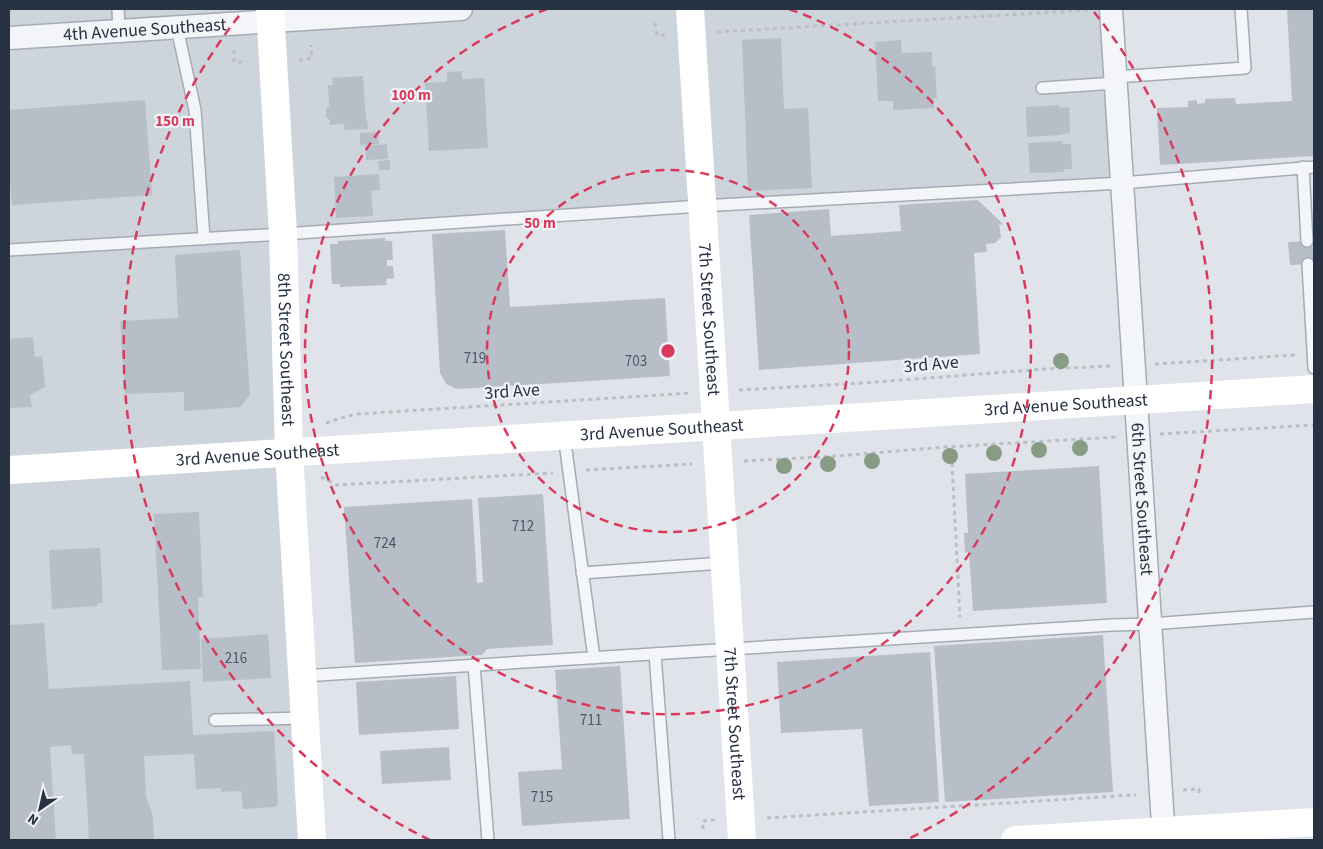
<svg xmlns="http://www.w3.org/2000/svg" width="1323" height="849" viewBox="0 0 1323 849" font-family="'Source Sans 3',sans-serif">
  <rect width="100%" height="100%" fill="#e0e4ea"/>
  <!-- built -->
  <path fill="#ced4dc" d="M9 9H1111L1122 183 283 234 314 840H9Z"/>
  <!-- building -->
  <path fill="#b7bec8" d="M1287 9H1314V156L1160 165 1157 108 1188 107V101L1197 100V104L1205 103V99L1235 98 1236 104 1292 101Z
    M781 38 784 109 808 108 812 188 748 191 742 40Z
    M901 40 902 53 932 52V67L935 66 937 98H934V108L893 110V101H878L875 42Z
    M462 71V79L484 78 488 148 429 151 425 83 447 82V72Z
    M363 76 366 120H367L368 129 345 130 344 124 330 125V120L326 117V109L329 106 328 85H333L332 78Z
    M145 100 152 195 12 205 9 177V110Z
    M1059 105V108L1069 107 1070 133 1062 134V135L1027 137 1026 107Z
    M378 132 379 144 360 145V133Z
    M1062 141V144H1071L1072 169H1064V172L1030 173 1028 143Z
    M387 144 388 159 366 160 365 146Z
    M390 160V170H379L378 161Z
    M379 174 380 190 371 191 373 216 336 218 334 177Z
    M978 200 1003 224 999 225 1001 237 995 243 986 244 987 252 974 253 980 354 759 370 749 215 829 209 831 236 901 231 899 205Z
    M505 230 510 307 665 298 670 376 457 389 446 384 440 373 432 234Z
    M385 238V241H392L393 260H387V266H393L394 278 386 279 387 285 340 287V284H332L330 244H338V241Z
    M1314 241V264L1290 265 1288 242Z
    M240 250 250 395 240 407 184 411V392L125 394 120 321 178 318 175 255Z
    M33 337 35 357 42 356 45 387 30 395 32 407 9 408V339Z
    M1099 466 1107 603 973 611 969 552 965 553 964 533H968L965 474Z
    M543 494 553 645 487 649 482 655 355 663 344 507 472 499 477 583 483 582 478 498Z
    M199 512 203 597H198L201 669 162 670 154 514Z
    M100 548 103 603H98V606L52 609 49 550Z
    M44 623 49 689 190 681 193 735 274 731 278 804 275 807 243 809 241 791 221 792V788L196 789 194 754 144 756 146 796 153 816 154 840H89L84 754H72L71 745 50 747 56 840H9V625Z
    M268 634 271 678 203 682 201 639Z
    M1103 635 1113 792 945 802 934 646Z
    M930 652 939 802 869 806 862 729 781 733 777 662Z
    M620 666 630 819 522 826 518 772 562 769 555 670Z
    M456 676 459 729 359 735 356 682Z
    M449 747 451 780 382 784 380 751Z"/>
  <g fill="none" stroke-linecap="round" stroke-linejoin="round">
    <defs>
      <path id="service" d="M118 9 119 32
        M177 28 195 110 204 239
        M1115 77 1245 68 1241 9
        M1042 88 1116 83
        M1303 167 1307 241
        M9 250 283 234 701 206 1122 183 1314 167
        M1308 264 1314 368
        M564 435 594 658
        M582 573 723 563
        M655 654 669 840
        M474 665 488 840
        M302 676 1112 625 1150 624 1314 612
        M215 720 305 718"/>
      <g id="minor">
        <path id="s1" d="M1111 9 1164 840"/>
        <path id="s2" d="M9 38 461 9"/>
      </g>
    </defs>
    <!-- service casing -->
    <use href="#service" stroke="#a5abb5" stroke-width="14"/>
    <!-- minor casing -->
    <use href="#minor" stroke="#a5abb5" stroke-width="25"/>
    <!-- path -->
    <path stroke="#babfc5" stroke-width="3" stroke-dasharray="4 4" stroke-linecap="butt" d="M655 23 657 35H667
      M717 32 1088 10
      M234 50V62H247
      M299 60 312 58 311 45
      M1155 364 1296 355
      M739 390 863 383 1045 369 1112 366
      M326 423 341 418 357 414 690 393
      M1160 434 1314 425
      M744 461 837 456 945 447 1117 437
      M952 463 960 617
      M586 470 692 464
      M321 477 337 485 553 473
      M1183 790 1199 789V796
      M767 818 1136 795
      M703 829V821L715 820"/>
    <!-- service -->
    <use href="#service" stroke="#f3f5f8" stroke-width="11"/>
    <!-- minor -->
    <use href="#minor" stroke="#f3f5f8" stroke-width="22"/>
    <!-- secondary -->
    <g stroke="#fff" stroke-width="28">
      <path id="s3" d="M270 9 283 234 289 452 312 840"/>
      <path id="s4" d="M690 9 742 840"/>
      <path id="s5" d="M9 470 1314 389"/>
      <path d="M1015 840 1314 822"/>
    </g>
  </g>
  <!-- trees -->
  <g fill="#879b85">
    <circle cx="1061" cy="361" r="8"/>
    <circle cx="1080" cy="448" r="8"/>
    <circle cx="1039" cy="450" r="8"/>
    <circle cx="994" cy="453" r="8"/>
    <circle cx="950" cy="456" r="8"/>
    <circle cx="872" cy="461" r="8"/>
    <circle cx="828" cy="464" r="8"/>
    <circle cx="784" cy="466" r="8"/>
  </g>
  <!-- distance rings -->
  <g fill="none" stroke="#da3a5a" stroke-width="2.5" stroke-dasharray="9 6">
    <circle cx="668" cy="351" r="181"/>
    <path d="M789 9A363 363 0 1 1 547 9"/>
    <path d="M430 840A544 544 0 0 1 242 12M1094 12A544 544 0 0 1 906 840"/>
  </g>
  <g text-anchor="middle" stroke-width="4.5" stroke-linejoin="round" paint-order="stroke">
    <!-- number labels -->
    <g font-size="15" fill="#4b5664">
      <text x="475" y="363">719</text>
      <text x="636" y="366">703</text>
      <text x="523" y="531">712</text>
      <text x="385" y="548">724</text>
      <text x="236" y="663">216</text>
      <text x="591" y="725">711</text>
      <text x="542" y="802">715</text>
    </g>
    <!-- street labels -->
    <g font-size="18" fill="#273343" stroke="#f0f3f7">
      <text dy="6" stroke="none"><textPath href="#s2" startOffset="136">4th Avenue Southeast</textPath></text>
      <text dy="6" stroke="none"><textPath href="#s4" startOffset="311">7th Street Southeast</textPath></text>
      <text dy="6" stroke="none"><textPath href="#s3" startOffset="341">8th Street Southeast</textPath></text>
      <text transform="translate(931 364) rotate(-5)" y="6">3rd Ave</text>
      <text transform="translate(512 391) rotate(-4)" y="6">3rd Ave</text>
      <text dy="6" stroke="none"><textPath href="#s5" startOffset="1059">3rd Avenue Southeast</textPath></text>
      <text dy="6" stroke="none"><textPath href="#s5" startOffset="654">3rd Avenue Southeast</textPath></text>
      <text dy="6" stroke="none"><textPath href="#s5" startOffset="249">3rd Avenue Southeast</textPath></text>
      <text dy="6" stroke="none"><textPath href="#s1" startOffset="491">6th Street Southeast</textPath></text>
      <text dy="6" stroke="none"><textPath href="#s4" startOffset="716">7th Street Southeast</textPath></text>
    </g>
  </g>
  <circle cx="668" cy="351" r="8" fill="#da3a5a" stroke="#f0f3f7" stroke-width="2.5"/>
  <g font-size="15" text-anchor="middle" font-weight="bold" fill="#da3a5a" stroke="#f0f3f7" stroke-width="4.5" stroke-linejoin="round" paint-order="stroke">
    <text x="411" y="100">100 m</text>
    <text x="175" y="126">150 m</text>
    <text x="540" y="228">50 m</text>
  </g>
  <!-- border -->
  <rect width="1323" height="849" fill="none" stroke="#273343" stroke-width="20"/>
  <!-- north arrow -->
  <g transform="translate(40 809) rotate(214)" stroke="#f0f3f7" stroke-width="4" paint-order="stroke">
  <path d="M0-4L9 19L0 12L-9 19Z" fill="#273343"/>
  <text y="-8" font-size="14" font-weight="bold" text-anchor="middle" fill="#273343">N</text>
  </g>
</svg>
